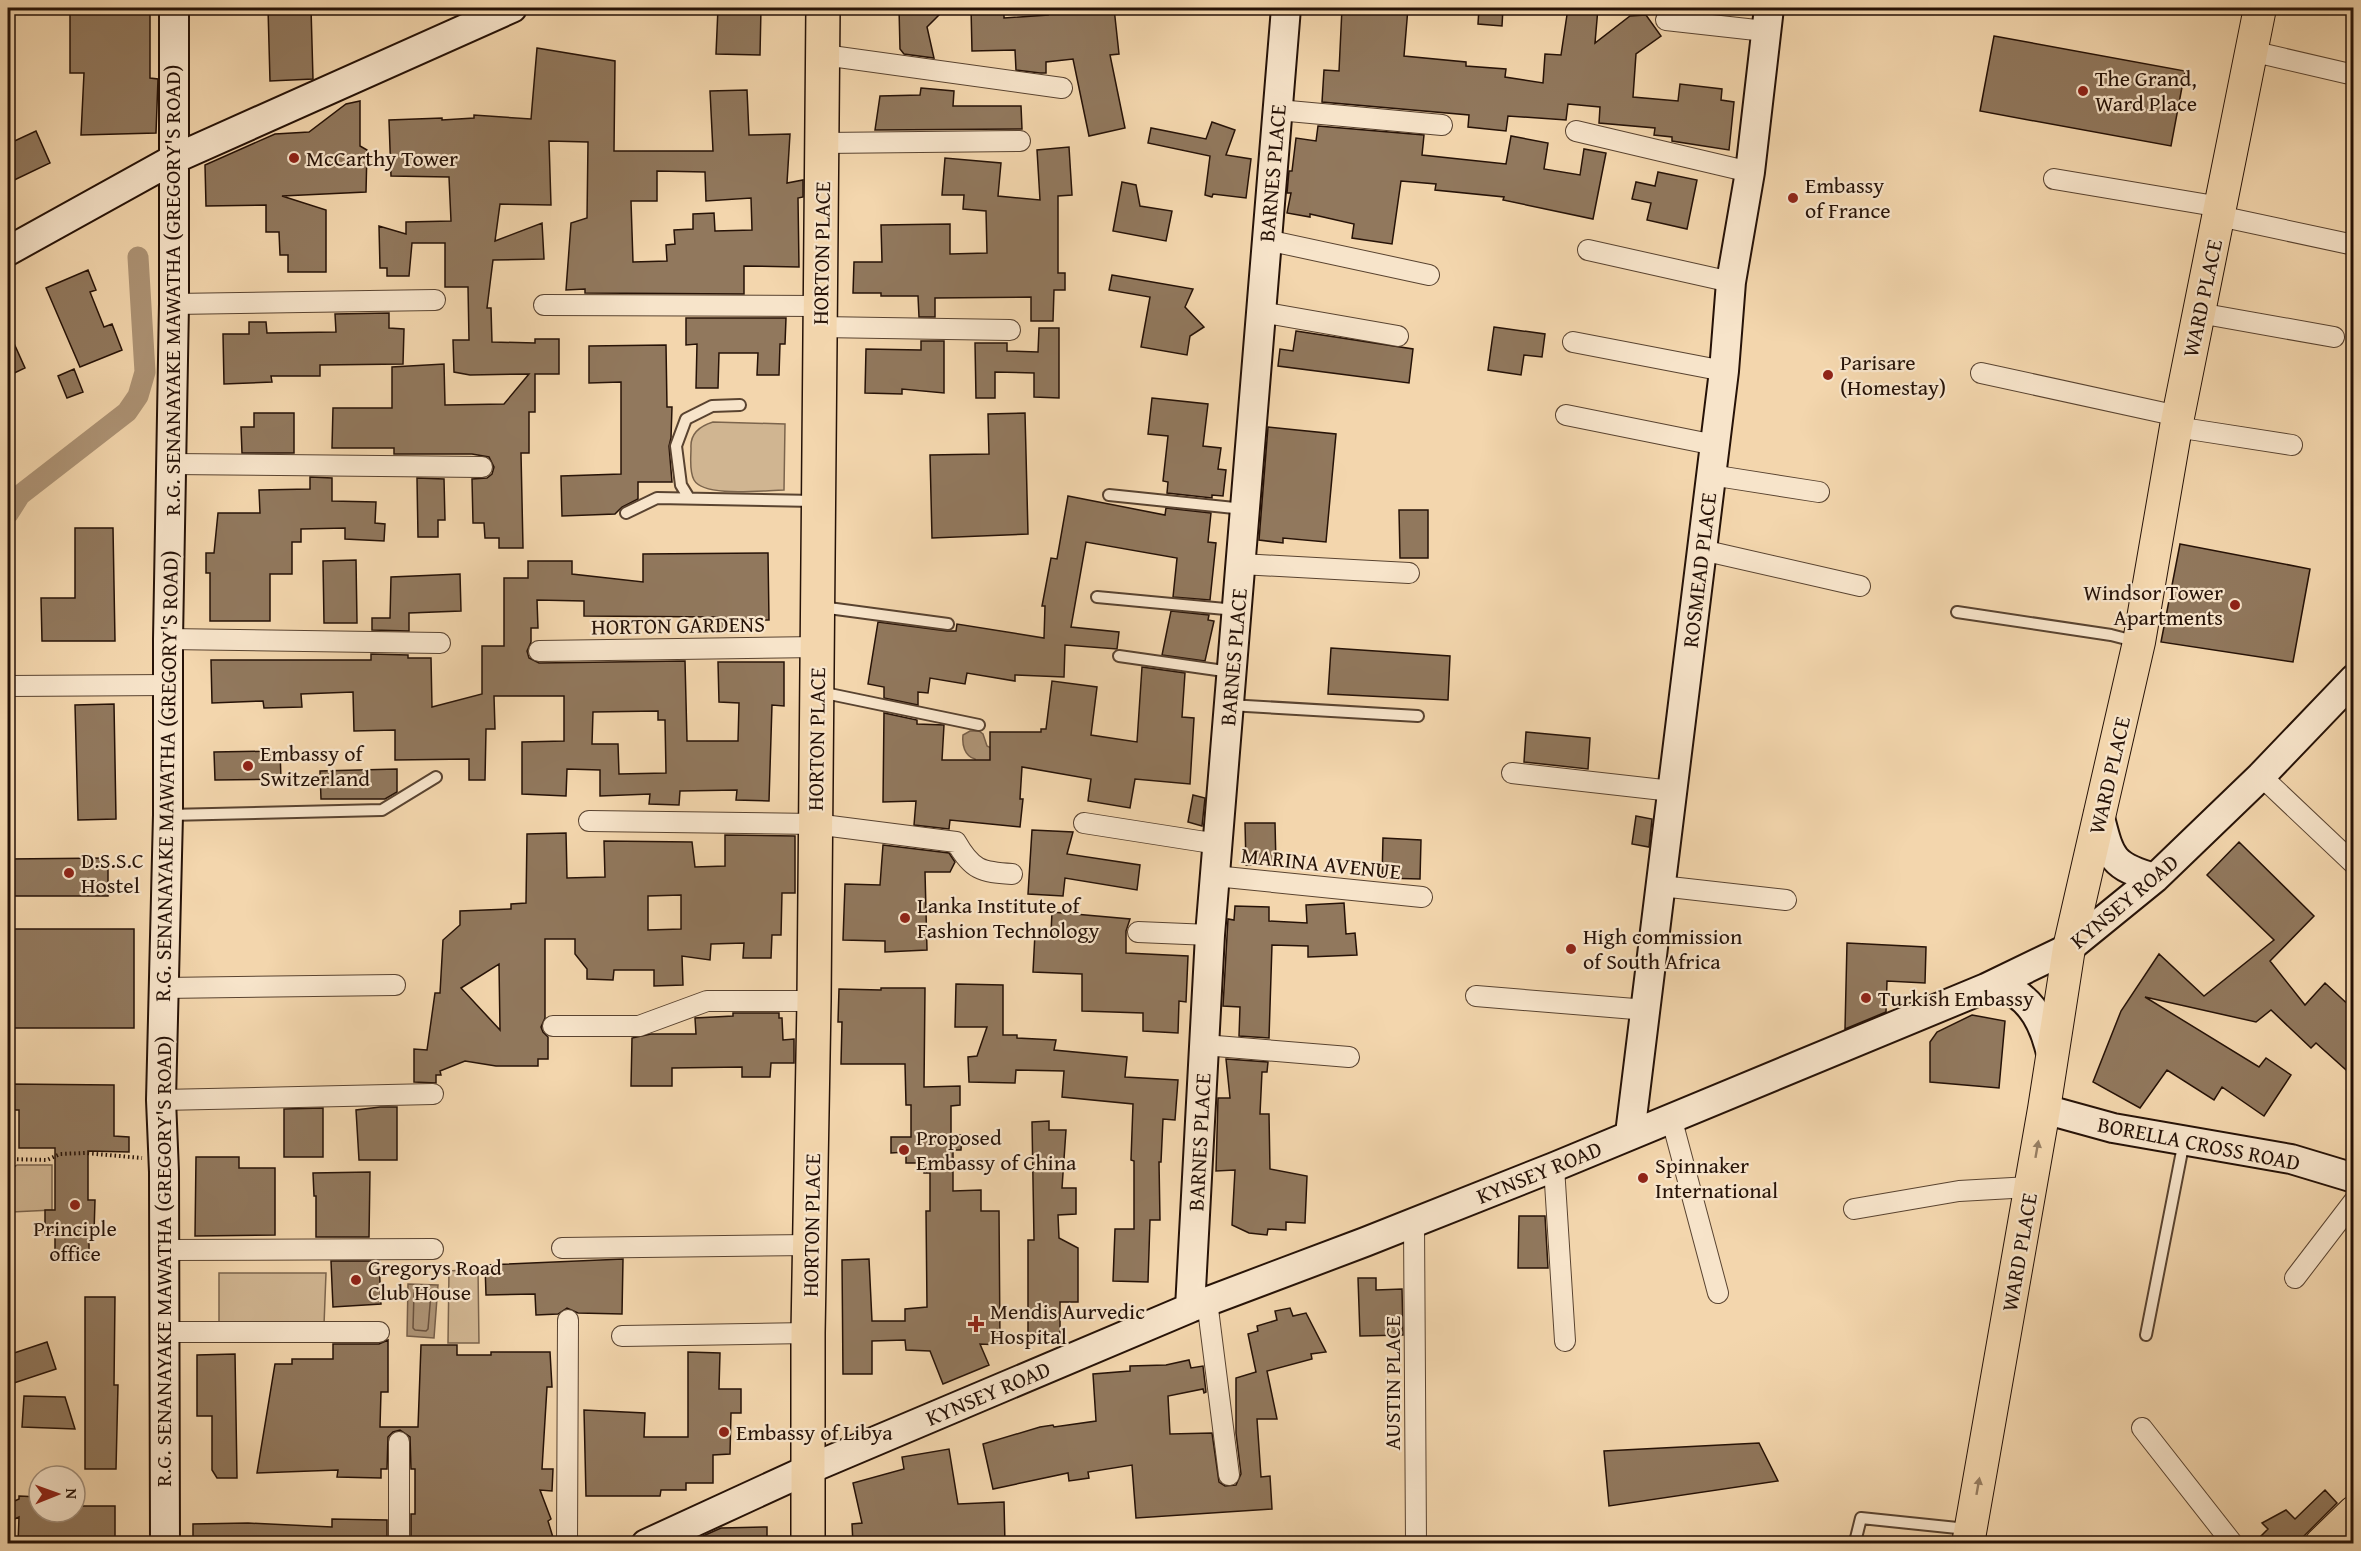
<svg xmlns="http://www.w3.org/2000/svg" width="2361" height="1551" viewBox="0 0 2361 1551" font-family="'Gentium Book Plus',serif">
  <rect width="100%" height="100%" fill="#f3d6ad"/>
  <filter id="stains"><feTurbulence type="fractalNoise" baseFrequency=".00333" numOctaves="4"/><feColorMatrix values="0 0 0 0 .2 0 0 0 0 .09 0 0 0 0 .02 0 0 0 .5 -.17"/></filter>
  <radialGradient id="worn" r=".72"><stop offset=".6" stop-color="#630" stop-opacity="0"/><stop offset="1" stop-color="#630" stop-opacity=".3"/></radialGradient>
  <!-- green -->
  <path fill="#d0b591" stroke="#7b644c" stroke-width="1.5" d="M713 422 785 424 784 490C765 490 704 498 694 480 689 471 691 458 691 448 690 434 700 426 713 422Z
    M17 1165H52V1210L12 1212V1169Z
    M478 1269 479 1343H448L449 1271Z
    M219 1273H326L324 1325 219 1323Z"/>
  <!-- water -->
  <path fill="#ad9375" stroke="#775f49" stroke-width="1.5" d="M970 731H979L983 734 987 746 999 752 976 778 975 759C964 756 962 744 963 735Z
    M408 1284 438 1285 434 1338 407 1336Z"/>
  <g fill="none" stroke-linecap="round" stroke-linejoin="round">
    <!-- shore -->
    <path stroke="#6a523e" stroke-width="1.5" d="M417 1290H429L431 1293 428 1329 426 1331 415 1330 413 1328 414 1293Z"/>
    <!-- canal -->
    <path stroke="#ad9375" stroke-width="21" d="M8 514 20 495 127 412 138 396 145 372 138 257"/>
  </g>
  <!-- building -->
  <path fill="#91785d" stroke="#261207" stroke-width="1.5" fill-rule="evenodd" d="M70 8H150V78L158 79 156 133 81 135 84 73H70Z
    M268 8H311L313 79 270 81Z
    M718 8H761L760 55 716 54Z
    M899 8H946L927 27 934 58 904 54 900 49Z
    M971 8H1004V18L1048 15 1047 12 1084 8H1114L1119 54 1110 55 1125 128 1089 136 1073 59 1046 62V73H1040L1016 70 1015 50 972 51Z
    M1342 8H1408L1404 56 1466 62V66L1506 69 1505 77 1543 83 1545 54 1561 55 1568 8H1598L1595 43 1630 16 1646 15 1661 36 1636 54 1633 97 1678 101 1680 84 1722 89 1721 100 1734 102 1729 150 1672 141V137L1654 135 1655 128 1599 123 1600 107 1568 104 1566 120 1508 116 1506 131 1468 127 1469 115 1322 102 1324 70 1339 71Z
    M1479 8H1503L1502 26 1478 24Z
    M1994 36 2185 71 2171 146 1980 111Z
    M537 48 615 61 614 151H713L710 91 747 90 749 135 790 134 787 183 803 180V197L798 198 799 267 744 266V294L585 293V289L566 290 571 223 587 218 588 142 549 141 551 205 500 204 495 241 542 223 544 259 493 260 487 308H491L492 342 535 343V339H559V374H535V412H529V453H521L523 548H499V538H485L484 523H473L472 479 487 478 492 474 494 467 489 457 472 454H394V448H332L333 408H392V367L444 364 445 405 504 404 529 374 470 375 454 372 453 340H469L468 287H445V243H412L409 276H387V268H380L379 226 406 234V222L451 221 449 177 391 176 389 120 442 118V120L474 118V115L531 119ZM657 171 705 172 706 201 751 198 752 230 715 231 714 213 693 214V229L674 230 675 244 666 245 667 261 633 262 631 201H657Z
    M921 88 954 91 953 106H1021L1022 129 875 130 880 96 920 95Z
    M360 101V146L367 150 366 192 282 196 326 210V272H288V255H280L279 232H266V205L206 206 205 165 275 134 309 132 346 104Z
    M1212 122 1235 130 1226 155 1251 159 1246 198 1213 194 1212 197 1205 195 1210 156 1148 143 1151 128 1206 139Z
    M1318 126 1424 135 1422 155 1506 164 1511 136 1548 143 1544 169 1580 175 1584 149 1606 153 1593 219 1503 200 1504 197 1435 190 1436 184 1401 181 1392 244 1352 238 1354 224 1310 214V217L1287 213 1291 193H1287L1289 171H1292L1296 138 1316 141Z
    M36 131 50 163 8 183V144Z
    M1069 147 1072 195 1058 196V273H1065V290H1054L1053 321H1031V297L935 298V317H919L918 296H881V293H853L854 262H882L881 225 950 224V254L987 253 986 211 963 209 964 195H942L945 158 1001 163 998 196 1040 200 1037 150Z
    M1658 172 1697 180 1687 229 1647 220 1651 203 1632 199 1636 182 1655 186Z
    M1122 182 1136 185 1140 206 1172 211 1166 241 1113 231Z
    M88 270 96 290 90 292 104 327 112 324 122 350 80 367 46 288Z
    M1112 275 1193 289 1185 307 1204 327 1190 336 1187 355 1141 347 1150 297 1109 290Z
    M389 313V328L404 329 403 364 320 365V376H271L272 382 224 384 223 334H249V322H266L267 333 336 332 335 314Z
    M686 318H786L785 344H780L779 375H757L758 353H719L718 388H696L697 344 686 345Z
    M1494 327 1545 334 1542 357 1524 355 1521 375 1488 370Z
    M1039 328H1059V398L1034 397V373L995 372V398H976L975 343H1007V351L1038 352Z
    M8 330 25 368 8 376Z
    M1296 331 1413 349 1409 383 1278 366 1280 349 1293 351Z
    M921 341H944V393L902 389V394L865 393 866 349 921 350Z
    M666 345 667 407H672L671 438 669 446 672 482H638V499L622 507 615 514 562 516 561 476 621 474V382L589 383V346Z
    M74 369 83 392 67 398 58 376Z
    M1152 398 1208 404 1203 446 1221 448 1218 469 1226 470 1223 496 1212 495V498L1167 493 1168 482 1163 481 1168 436 1148 434Z
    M254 413H294V453H242L241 427H254Z
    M1025 413 1028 534 932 538 930 455 989 454 988 414Z
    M1268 427 1336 434 1326 542 1283 538V543L1259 540Z
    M310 477 332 478V501L376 502 375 523 385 524 384 541 345 539V528L301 529V542H292V574H270V621H210V573H206V553H214L218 513H260L259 490 310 489Z
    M417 478 444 479 445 520H438V537H418Z
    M1068 496 1165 515 1166 508 1211 513 1208 542 1216 543 1210 600 1173 597 1177 558 1086 542 1071 627 1119 632 1117 649 1065 645 1064 677 1015 675V681L967 673 965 684 930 678 928 693 918 692V705L884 698V687L868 684 878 622 947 631H956L957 624 1044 638 1045 606H1042L1051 558 1057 559Z
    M1399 510H1428V558H1400Z
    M75 528H113L115 641H42L41 598H75Z
    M2180 544 2310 569 2293 662 2161 642Z
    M768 553 769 620H735V629L720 630V617L584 616V601L537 600 538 628H531V642L527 651 529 658 539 663 685 661 687 741H738L739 703 719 702 718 662H784V706L772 705 769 801 736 800 737 790 680 791 679 805 649 804 650 794 600 796V770L567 769 566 796 522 794V742L564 741V696H494L495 729H486L485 780H469V759L395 760V730L354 731 353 692 301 694 302 707 264 708 263 701 212 703 211 660H371V654L408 655V658H431L432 707 482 694V646H504V578H528V561H572V574L643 582V554ZM658 711V720H665L666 773 619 774 618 744H592L593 712Z
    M356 560 357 623H324L323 561Z
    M460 574 461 611 409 613V631L372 630V618H390L391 577Z
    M1171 611 1209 615 1208 620 1214 621 1205 661 1162 655Z
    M1331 648 1450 656 1448 700 1328 694Z
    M1142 667 1185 673 1182 717 1194 718 1190 784 1135 779 1130 808 1088 801 1091 779 1022 767 1020 799H1023L1020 827 950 820 949 829 914 825 916 801 883 802 884 713 917 720V724L944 725 942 760H990V732H1041V729H1046L1052 681 1097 687 1091 735 1137 742Z
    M114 704 116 819 78 820 75 705Z
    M1526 732 1590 738 1588 769 1524 762Z
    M280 751 281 779 215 780 214 752Z
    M397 769V792L385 799H321L320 771Z
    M1193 795 1205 798 1202 826 1188 822Z
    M1636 816 1652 819 1649 847 1632 844Z
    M1245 823H1275L1276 865H1246Z
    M1032 830 1073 832 1067 854 1140 865 1137 890 1065 878 1063 896 1028 894Z
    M566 833 567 878 605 877 604 841 692 842 695 867 725 866V835L795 836V893H782L781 935H772L771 958H743L744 943 711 944 710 960 682 956 683 985 654 986V970H614L613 980 587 979V969L575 954V939H545V1018L541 1027 543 1032 548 1037V1059H538V1066H496L465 1061 440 1071 441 1075H436V1083L414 1082V1049L427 1050 435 993H440L443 940 460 925V911L511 909V904L526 903 527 834ZM681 895V929L648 930V896ZM499 964 500 1030 461 988Z
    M1383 838 1421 840 1420 879 1382 878Z
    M2239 842 2314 916 2270 961 2305 1005 2325 983 2354 1010V1077L2316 1043 2311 1048 2271 1010 2256 1022 2145 997 2259 1067 2266 1058 2291 1075 2264 1116 2222 1087 2214 1100 2167 1070 2140 1108 2093 1082 2121 1011 2159 954 2204 996 2274 940 2207 875Z
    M883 845 949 853 955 862 950 872H925L927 950 885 952V941L843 940 845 884 880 885Z
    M108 858V896H8V859Z
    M1344 903 1346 934 1355 933 1357 955 1308 957V946L1272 945 1269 1038 1239 1036 1240 1007 1223 1006 1228 919 1234 920 1235 906 1269 907V921L1307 923 1306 905Z
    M1052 912 1130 919 1126 931V953L1188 956 1186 1002 1179 1001 1178 1033 1143 1031V1013L1082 1011V974L1033 972 1035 933H1051Z
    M8 929H134V1028H8Z
    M1847 943 1926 947 1925 983 1887 981 1886 1012 1845 1029Z
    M956 984 1003 985V1035H1017V1038L1056 1040 1054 1050 1127 1057 1125 1077 1178 1080 1175 1120 1163 1119 1161 1162H1159L1160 1220H1150L1148 1282 1113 1281 1115 1229H1134V1161L1131 1160 1133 1104 1062 1097 1064 1071 1016 1070 1015 1083 969 1082 968 1057 977 1056 987 1027H955Z
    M881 988H925L924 1087 960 1086V1105L951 1106V1135H962L961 1150H953V1191L981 1190V1211H999L1000 1345 980 1344 989 1365 943 1384 930 1351 906 1350 905 1340 872 1341V1374H843L842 1260 869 1259 872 1321H905V1309L927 1307 926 1211H930V1173H924V1163H906V1152L891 1153V1137H911V1105H906L905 1064H841L842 1022H838L839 989 881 990Z
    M733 1013H779V1018H782L783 1040 794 1039V1063H771L770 1077H742V1067L672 1068V1086H631L632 1038 651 1034H696L695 1018 733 1016Z
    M1972 1015 2005 1021 1999 1088 1930 1082V1042L1937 1032Z
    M1226 1059 1268 1062 1267 1072H1262L1260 1114H1269L1270 1169 1307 1176 1305 1223 1286 1222V1230L1268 1229 1267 1235 1249 1233 1232 1225 1235 1170 1216 1171 1218 1098H1230Z
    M8 1084 114 1085V1136L129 1137V1152L88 1151V1200H95L94 1233H89V1260L55 1259V1232L45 1233V1210H55V1148H19V1110H8Z
    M380 1107H397V1160H359L356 1110Z
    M323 1108V1157H284V1109Z
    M1049 1121V1130H1066L1062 1188H1076V1214L1058 1215 1059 1238 1078 1248V1302H1060V1334H1028V1240H1034L1032 1122Z
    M196 1157H239V1168H275V1235L195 1236Z
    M370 1172 369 1237H316V1196H314L313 1173Z
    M1519 1216H1545L1548 1268H1518Z
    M623 1259 622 1314 578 1313 567 1308 558 1314 536 1315 535 1294 486 1295 485 1265Z
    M331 1261H379L381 1304 333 1307Z
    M1358 1278H1376V1290L1402 1289 1403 1335 1360 1336Z
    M85 1297H115L114 1385H118L116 1469H85Z
    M1290 1308 1293 1316 1306 1313 1326 1352 1311 1354 1312 1359 1267 1371 1277 1419H1257L1261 1477 1270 1476 1272 1509 1136 1518 1132 1465 1088 1472 1089 1478 1069 1481 1068 1473 993 1489 983 1444 1040 1427 1053 1425 1054 1427 1096 1421 1093 1374 1130 1371V1366L1166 1365 1189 1360 1191 1368 1203 1366 1206 1392 1204 1393 1203 1389 1168 1396 1170 1434 1212 1433 1219 1482 1225 1486 1236 1485 1241 1474 1236 1433V1378L1256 1372 1248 1334 1258 1331 1257 1326 1277 1320 1275 1311Z
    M388 1340V1392H381L380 1427H418L421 1345H457V1355H491V1352H550L552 1387H547L542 1469H553L552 1491 540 1490 551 1519 548 1521 555 1544H411V1514H415V1469H411L410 1437 400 1430 393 1432 388 1437 387 1469H381V1478L337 1477 338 1470 257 1473 275 1364H292V1359H333V1344H379Z
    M47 1342 56 1369 8 1385V1355Z
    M688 1352 720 1353 719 1389H741V1413H731L730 1454 713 1455V1483H686V1490H661L660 1496H586L584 1410 645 1413 644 1437H688Z
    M235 1354 237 1478H217L212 1470V1416H197V1355Z
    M24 1396 65 1397 75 1429 22 1427Z
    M1759 1443 1778 1481 1609 1506 1604 1451Z
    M949 1449 958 1504 1004 1502 1005 1544H853L852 1524 862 1523 853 1483 904 1469 902 1457Z
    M2325 1490 2337 1503 2296 1544H2253L2268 1529 2262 1523 2286 1510 2295 1519Z
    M19 1496 39 1497V1512H75V1506H115V1544H18L19 1517 8 1522V1504L19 1499Z
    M332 1519 387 1520V1544H193V1524L248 1523 332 1527Z
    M767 1527V1544H703V1536L721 1528Z"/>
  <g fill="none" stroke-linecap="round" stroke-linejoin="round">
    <defs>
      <path id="lane" d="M1109 495 1244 509
        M689 498 681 485 676 446 686 419 712 406 740 405
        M626 513 657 498 815 501
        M1097 597 1236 610
        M821 607 948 624
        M1957 612 2111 635 2138 642
        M1119 656 1231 672
        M820 692 979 725
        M1229 705 1418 716
        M168 815 382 810 436 777
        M2146 1335 2184 1141
        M1852 1544 1856 1538 1861 1518 1967 1529"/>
      <path id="street" d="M1666 20 1765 31
        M2251 51 2354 75
        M824 55 1062 88
        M1278 110 1442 125
        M1576 131 1750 172
        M823 143 1020 141
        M2054 179 2221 207
        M2219 216 2354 245
        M1267 240 1429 275
        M1588 250 1731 282
        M174 304 435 300
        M544 305 821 306
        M1261 312 1398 336
        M2199 313 2334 337
        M820 327 1010 330
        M1573 342 1724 371
        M1981 373 2178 416
        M1566 415 1715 445
        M2176 427 2292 445
        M172 464 482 467
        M1711 475 1819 492
        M1702 550 1860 586
        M1241 564 1409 573
        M168 639 440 643
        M539 651 818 647
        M8 686 168 685
        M1512 773 1672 791
        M2261 776 2354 864
        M589 821 815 824 956 842C972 870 981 872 1012 874
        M1084 823 1218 844
        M1215 876 1422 897
        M1661 886 1786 900
        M1138 932 1210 935
        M163 988 395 985
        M1476 996 1647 1010
        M553 1026H639L707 1001H814
        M1204 1045 1349 1057
        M161 1100 433 1094
        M1671 1117 1718 1293
        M1554 1167 1565 1341
        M1854 1209 1959 1191 2030 1187
        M1414 1223 1416 1544
        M562 1248 811 1245
        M162 1250 433 1249
        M2295 1278 2354 1201
        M1207 1301 1229 1475
        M163 1332H379
        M622 1336 808 1333
        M2142 1428 2233 1544
        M399 1442V1544
        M567 1544 568 1320"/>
      <path id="secondary" d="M8 251 174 159 512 8
        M2099 814C2110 856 2110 866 2155 878
        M1986 988C1994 989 2008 989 2015 993 2038 1007 2047 1034 2052 1058
        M2044 1109 2113 1128 2291 1159 2354 1178
        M1630 1134 1724 371 1731 282 1750 172 1769 8
        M1190 1308 1210 935 1286 8
        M165 1544 164 1172 161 1100 168 815V639L174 304V8
        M646 1544 807 1470 1190 1308 1365 1242 1554 1167 1986 988 2069 948 2155 878 2261 776 2354 679"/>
      <path id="primary" d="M1968 1544 2044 1109 2069 948 2139 642 2176 427 2260 8
        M2321 1544 2354 1512"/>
      <path id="highway" d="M808 1544V1333L814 1001 823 8"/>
    </defs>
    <!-- lane casing -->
    <use href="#lane" stroke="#594330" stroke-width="14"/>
    <!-- street casing -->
    <use href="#street" stroke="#594330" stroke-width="22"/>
    <!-- secondary casing -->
    <use href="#secondary" stroke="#261207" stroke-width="32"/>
    <!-- primary casing -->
    <use href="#primary" stroke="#261207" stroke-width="34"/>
    <!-- highway casing -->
    <use href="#highway" stroke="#261207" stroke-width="36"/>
    <!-- path -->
    <path stroke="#261207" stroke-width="4" stroke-dasharray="1.5 3" stroke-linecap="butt" d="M8 1159 47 1160 60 1154 85 1153 142 1158
      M8 1159 15 1168"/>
    <!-- lane -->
    <use href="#lane" stroke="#f7e4ca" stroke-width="10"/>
    <!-- street -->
    <use href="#street" stroke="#f7e4ca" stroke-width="20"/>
    <!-- secondary -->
    <use href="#secondary" stroke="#f7e4ca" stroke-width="28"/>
    <!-- primary -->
    <use href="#primary" stroke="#f3d6ad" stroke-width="32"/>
    <!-- highway -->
    <use href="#highway" stroke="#f3d6ad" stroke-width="33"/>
  </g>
  <!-- one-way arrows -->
  <defs><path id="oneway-solid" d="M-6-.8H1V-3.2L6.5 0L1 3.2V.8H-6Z" transform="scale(1.5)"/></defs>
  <g fill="#977e62">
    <use href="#oneway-solid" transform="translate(2037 1149) rotate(-80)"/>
    <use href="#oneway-solid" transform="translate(1978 1486) rotate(-80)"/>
  </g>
  <!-- markers -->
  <g fill="#8f2418" stroke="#f7e4ca" stroke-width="2">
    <circle cx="2083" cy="91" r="6"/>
    <circle cx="294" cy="158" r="6"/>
    <circle cx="1793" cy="198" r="6"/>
    <circle cx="1828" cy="375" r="6"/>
    <circle cx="2235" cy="605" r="6"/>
    <circle cx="248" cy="766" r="6"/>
    <circle cx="69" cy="873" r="6"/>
    <circle cx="905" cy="918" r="6"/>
    <circle cx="1571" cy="949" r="6"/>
    <circle cx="1866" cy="998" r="6"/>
    <circle cx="904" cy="1150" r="6"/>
    <circle cx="1643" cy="1178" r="6"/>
    <circle cx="75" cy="1205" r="6"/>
    <circle cx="356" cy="1280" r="6"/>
    <path d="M973 1315h6v6h6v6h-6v6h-6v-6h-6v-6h6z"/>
    <circle cx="724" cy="1432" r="6"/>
  </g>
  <g text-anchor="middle" stroke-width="4.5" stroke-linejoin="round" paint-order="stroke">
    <!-- poi labels -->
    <g font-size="22" fill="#261207" stroke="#f7e4ca" text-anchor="start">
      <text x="2095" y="86">The Grand,<tspan x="2095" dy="25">Ward Place</tspan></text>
      <text x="306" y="166">McCarthy Tower</text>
      <text x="1805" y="193">Embassy<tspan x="1805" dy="25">of France</tspan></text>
      <text x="1840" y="370">Parisare<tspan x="1840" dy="25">(Homestay)</tspan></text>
      <text x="2223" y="600" text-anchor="end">Windsor Tower<tspan x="2223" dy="25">Apartments</tspan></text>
      <text x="260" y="761">Embassy of<tspan x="260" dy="25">Switzerland</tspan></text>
      <text x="81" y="868">D.S.S.C<tspan x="81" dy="25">Hostel</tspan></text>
      <text x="917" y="913">Lanka Institute of<tspan x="917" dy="25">Fashion Technology</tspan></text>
      <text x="1583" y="944">High commission<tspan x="1583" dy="25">of South Africa</tspan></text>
      <text x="1878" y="1006">Turkish Embassy</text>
      <text x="916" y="1145">Proposed<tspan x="916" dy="25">Embassy of China</tspan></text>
      <text x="1655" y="1173">Spinnaker<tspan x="1655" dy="25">International</tspan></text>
      <text x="75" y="1236" text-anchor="middle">Principle<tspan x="75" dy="25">office</tspan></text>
      <text x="368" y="1275">Gregorys Road<tspan x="368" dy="25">Club House</tspan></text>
      <text x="990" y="1319">Mendis Aurvedic<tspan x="990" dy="25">Hospital</tspan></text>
      <text x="736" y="1440">Embassy of Libya</text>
    </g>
    <!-- street labels -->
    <g font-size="22" fill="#261207" stroke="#f7e4ca">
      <text transform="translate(1272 173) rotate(-85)" y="8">BARNES PLACE</text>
      <text transform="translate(821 253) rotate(-89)" y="8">HORTON PLACE</text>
      <text transform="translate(172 290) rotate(-90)" y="8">R.G. SENANAYAKE MAWATHA (GREGORY'S ROAD)</text>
      <text transform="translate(2202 298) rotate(-78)" y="8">WARD PLACE</text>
      <text transform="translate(1699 570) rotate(-83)" y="8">ROSMEAD PLACE</text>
      <text transform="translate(678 625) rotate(-1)" y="8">HORTON GARDENS</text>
      <text transform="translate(1233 657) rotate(-85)" y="8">BARNES PLACE</text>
      <text transform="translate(816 739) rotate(-89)" y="8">HORTON PLACE</text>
      <text transform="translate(2109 775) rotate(-77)" y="8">WARD PLACE</text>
      <text transform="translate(166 776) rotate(-89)" y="8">R.G. SENANAYAKE MAWATHA (GREGORY'S ROAD)</text>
      <text transform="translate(1321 863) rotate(6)" y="8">MARINA AVENUE</text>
      <text transform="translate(2124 901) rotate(-40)" y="8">KYNSEY ROAD</text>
      <text transform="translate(1199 1142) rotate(-87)" y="8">BARNES PLACE</text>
      <text transform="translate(2199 1143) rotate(11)" y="8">BORELLA CROSS ROAD</text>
      <text transform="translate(1539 1172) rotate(-22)" y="8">KYNSEY ROAD</text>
      <text transform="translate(811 1225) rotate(-89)" y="8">HORTON PLACE</text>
      <text transform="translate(2019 1252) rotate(-80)" y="8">WARD PLACE</text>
      <text transform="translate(163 1261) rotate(-90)" y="8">R.G. SENANAYAKE MAWATHA (GREGORY'S ROAD)</text>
      <text transform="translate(1392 1383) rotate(-90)" y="8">AUSTIN PLACE</text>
      <text transform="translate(988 1393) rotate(-23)" y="8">KYNSEY ROAD</text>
    </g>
  </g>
  <!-- margin -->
  <rect width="2361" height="1551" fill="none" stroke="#f3d6ad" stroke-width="30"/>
  <rect x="9" y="9" width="2343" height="1533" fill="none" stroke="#261207" stroke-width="3"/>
  <rect x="15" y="15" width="2331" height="1521" fill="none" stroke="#261207" stroke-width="1.5"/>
  <!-- north arrow -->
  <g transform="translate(57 1494) rotate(89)"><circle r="28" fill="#f7e4ca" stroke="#a3907c" stroke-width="1.5"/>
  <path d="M0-4.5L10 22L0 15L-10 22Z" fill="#8f2418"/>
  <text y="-9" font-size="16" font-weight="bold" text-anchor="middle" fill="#261207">N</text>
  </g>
  <rect width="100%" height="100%" filter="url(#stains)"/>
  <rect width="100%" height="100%" fill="url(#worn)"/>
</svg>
